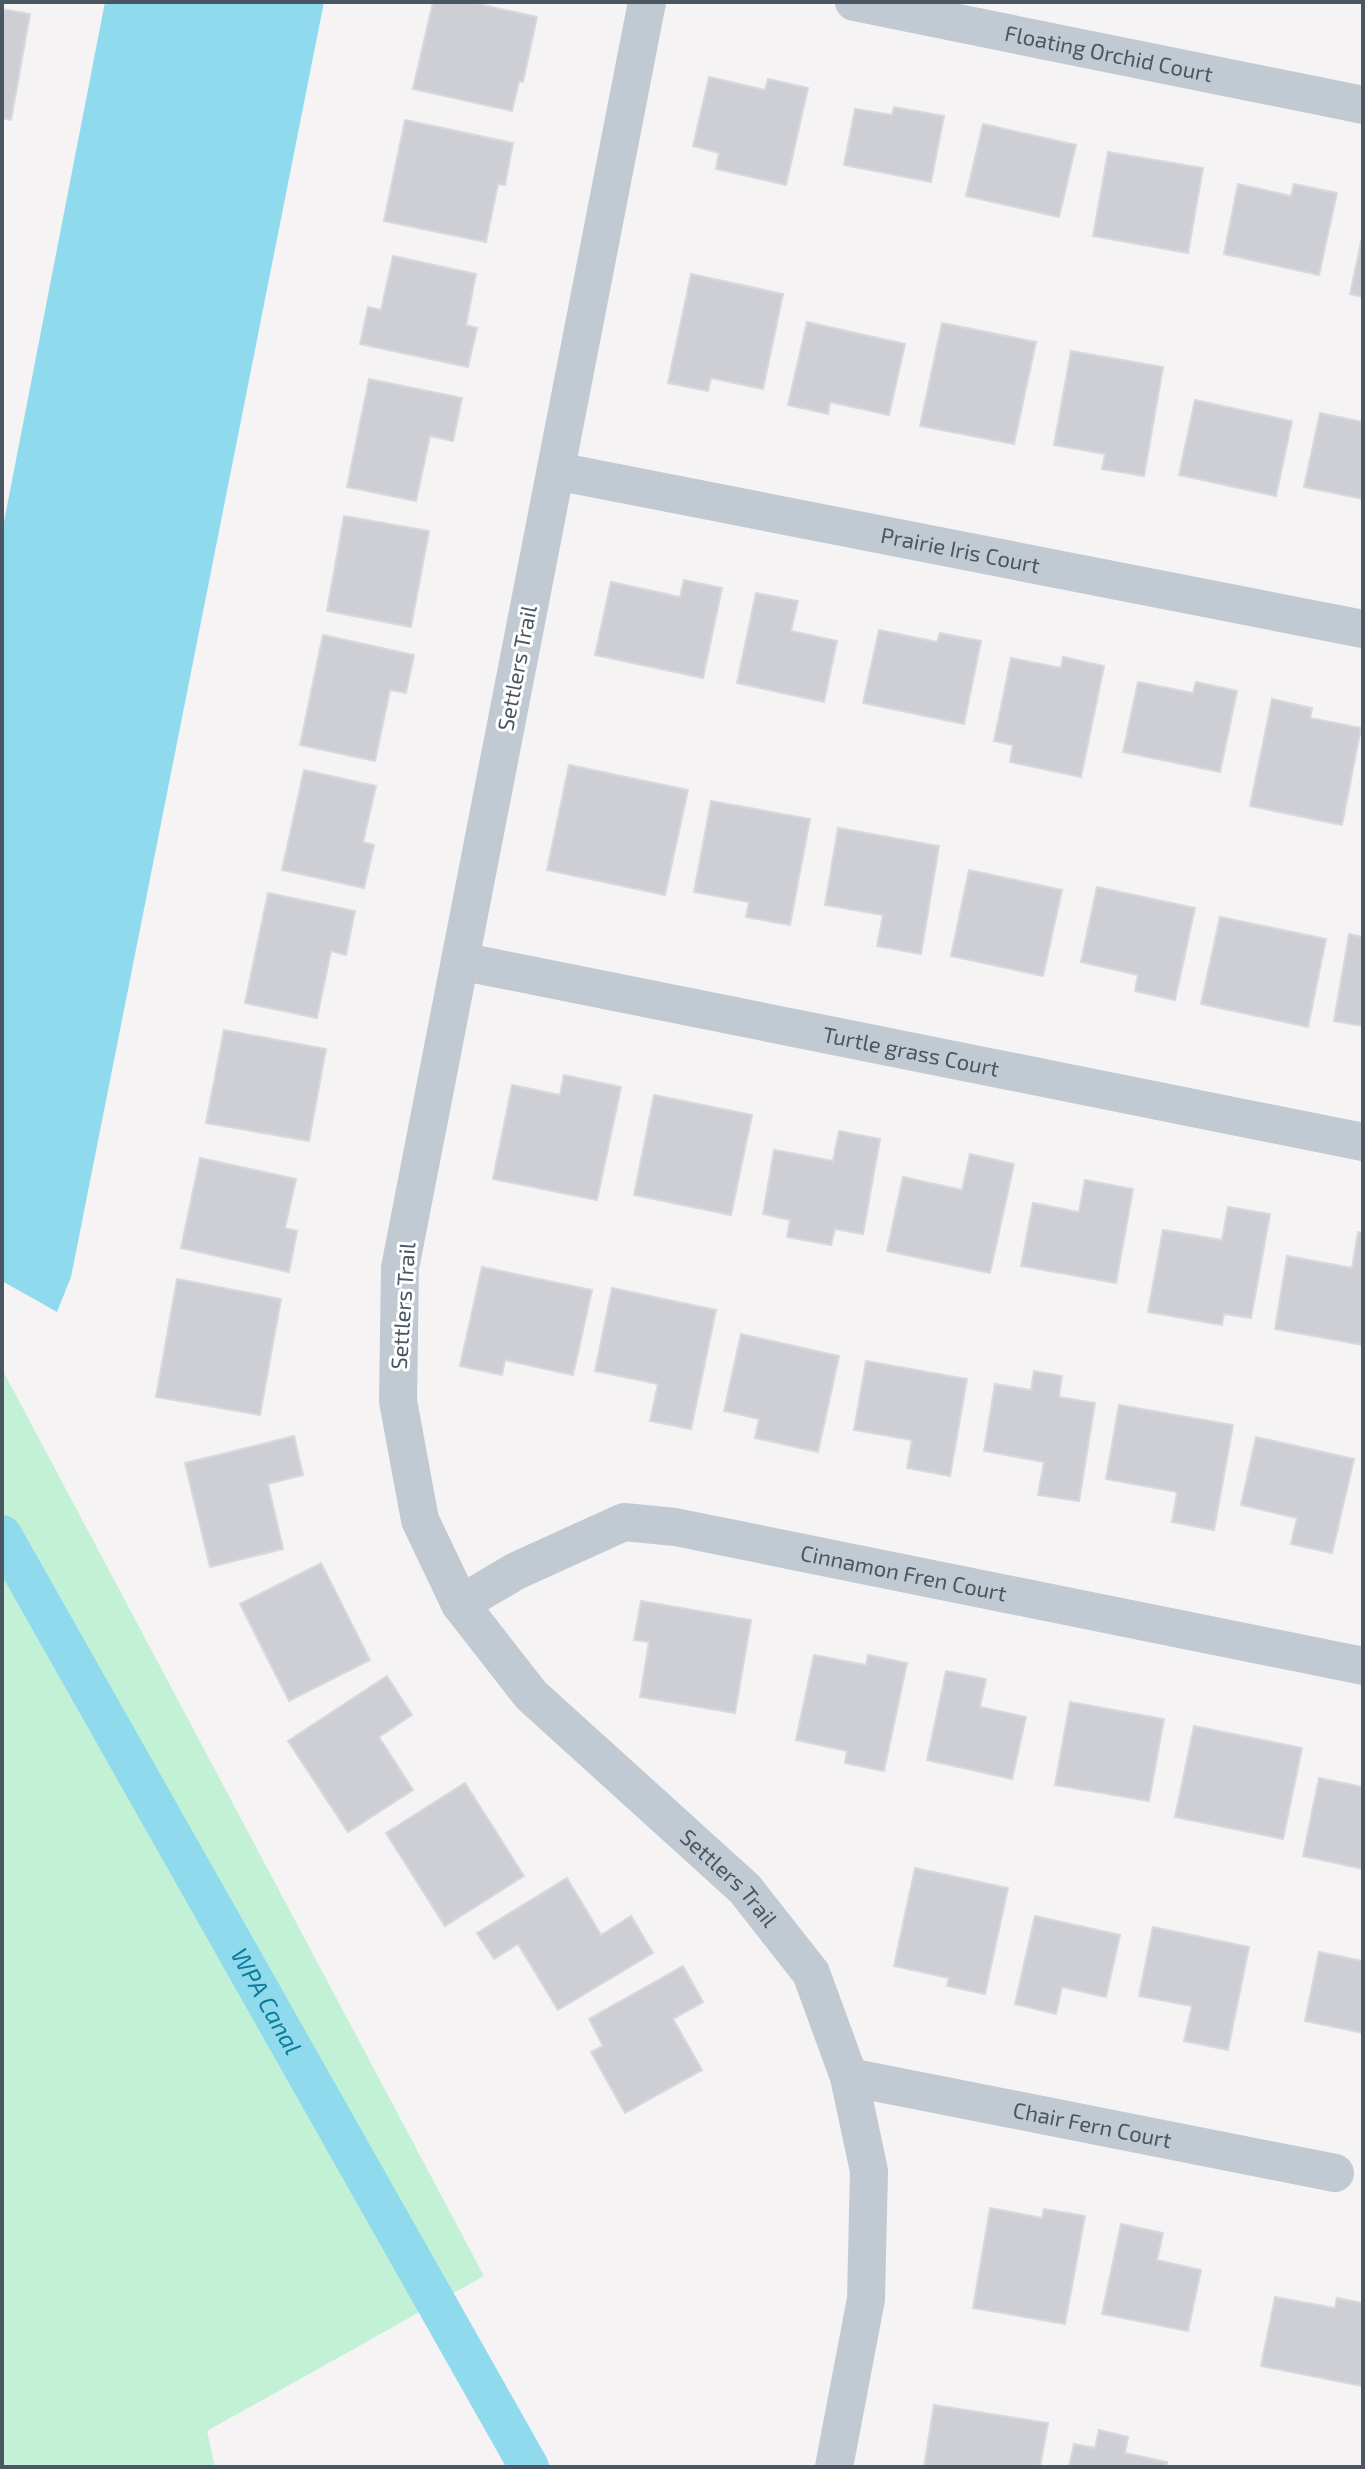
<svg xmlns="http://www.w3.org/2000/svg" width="1365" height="2469" viewBox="0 0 1365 2469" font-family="'Exo 2',sans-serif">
  <rect width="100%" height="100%" fill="#f5f3f3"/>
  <!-- green -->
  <path fill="#c3f1d5" d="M2 1369 484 2276 207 2431 215 2467H2Z"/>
  <!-- water -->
  <path fill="#90daee" d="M105 2H324L71 1277 57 1312 2 1281V532Z"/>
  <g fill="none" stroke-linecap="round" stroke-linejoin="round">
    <!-- canal -->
    <path stroke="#90daee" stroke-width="40" id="s1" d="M2 1535 529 2467"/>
  </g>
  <!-- building -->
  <path fill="#cdcfd5" stroke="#d7d9de" stroke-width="2" d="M433 2H469L537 17 523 82 519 81 512 111 413 89Z
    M2 9 30 14 11 120 2 118Z
    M709 77 765 90 768 79 808 88 786 185 716 169 719 153 693 146Z
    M894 107 944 116 931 182 844 165 855 109 892 115Z
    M405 120 513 143 505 185 498 184 486 242 384 221Z
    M983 124 1076 145 1059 217 966 196Z
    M1108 152 1203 168 1188 253 1093 236Z
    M1238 184 1291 196 1294 184 1337 193 1319 275 1224 254Z
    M1363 233V297L1350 294Z
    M393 256 476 274 466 325 477 328 468 367 360 344 368 307 381 310Z
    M691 274 783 294 763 389 711 378 708 391 668 383Z
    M807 322 905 344 889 415 830 402 828 414 788 405Z
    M942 323 1036 342 1014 444 920 426Z
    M1071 351 1163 367 1144 476 1102 469 1105 454 1054 445Z
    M369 379 462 398 453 441 430 436 416 501 347 487Z
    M1195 400 1292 421 1276 496 1179 475Z
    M1320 413 1363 422V499L1304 487Z
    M344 516 429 531 411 627 327 611Z
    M684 580 722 588 703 678 595 655 611 582 680 597Z
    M756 593 798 601 791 631 837 641 824 702 737 683Z
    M879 630 937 642 940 633 981 641 964 724 863 703Z
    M323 635 414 655 406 693 390 690 375 761 300 745Z
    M1063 657 1104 666 1081 777 1010 762 1013 745 994 741 1011 658 1061 668Z
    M1138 682 1193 693 1196 682 1237 691 1220 772 1123 752Z
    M1272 699 1312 708 1310 718 1361 728 1342 825 1250 806Z
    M569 765 688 790 665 895 547 870Z
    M304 770 376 786 363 842 374 845 364 888 282 870Z
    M711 801 810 819 790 925 746 917 749 902 694 892Z
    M838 828 939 846 921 954 877 946 883 915 825 905Z
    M969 870 1062 890 1043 976 951 956Z
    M1097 887 1195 908 1175 1000 1135 991 1138 975 1081 962Z
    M268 893 355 911 346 955 331 951 317 1018 245 1003Z
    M1220 917 1326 939 1308 1027 1201 1004Z
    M1349 934 1363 937V1026L1334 1021Z
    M224 1030 326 1049 309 1141 206 1123Z
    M564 1075 621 1087 597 1200 493 1179 512 1085 560 1095Z
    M654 1095 752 1115 731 1215 634 1195Z
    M839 1131 880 1139 863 1234 835 1229 831 1245 787 1237 790 1220 763 1214 774 1150 833 1161Z
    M970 1154 1014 1164 990 1273 887 1251 903 1177 962 1190Z
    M200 1158 296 1179 285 1228 297 1231 289 1272 181 1248Z
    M1085 1180 1133 1189 1116 1283 1021 1266 1033 1203 1079 1212Z
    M1228 1207 1270 1214 1251 1318 1224 1314 1222 1325 1148 1312 1163 1230 1222 1240Z
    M1358 1232 1363 1233V1345L1275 1329 1287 1256 1352 1268Z
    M482 1267 592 1290 573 1375 505 1360 502 1375 460 1366Z
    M177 1279 281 1299 260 1415 156 1397Z
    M612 1288 716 1310 691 1429 650 1421 658 1384 595 1371Z
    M741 1334 839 1356 818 1452 755 1438 759 1419 724 1411Z
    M866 1361 967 1379 950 1476 907 1468 912 1440 854 1430Z
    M1034 1371 1062 1376 1059 1397 1095 1403 1079 1501 1038 1495 1044 1462 984 1451 995 1384 1031 1390Z
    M1119 1405 1233 1425 1214 1530 1172 1522 1177 1492 1106 1479Z
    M294 1436 303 1475 268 1484 283 1549 210 1567 185 1463Z
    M1256 1437 1354 1459 1332 1553 1291 1544 1297 1518 1241 1505Z
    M321 1563 370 1660 289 1701 240 1604Z
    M641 1601 751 1620 735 1713 640 1697 649 1642 634 1640Z
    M814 1655 866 1665 868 1655 907 1663 884 1771 845 1763 847 1751 796 1740Z
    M946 1671 986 1679 980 1707 1026 1717 1012 1779 927 1760Z
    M387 1676 412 1715 379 1737 413 1790 348 1832 288 1741Z
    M1070 1702 1164 1719 1149 1801 1055 1785Z
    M1194 1726 1302 1748 1283 1839 1175 1817Z
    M1319 1778 1363 1787V1869L1303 1856Z
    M465 1783 524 1876 445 1926 386 1833Z
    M915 1868 1008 1888 985 1994 947 1986 949 1978 894 1966Z
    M567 1878 601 1935 631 1916 653 1953 558 2010 518 1944 494 1959 477 1933Z
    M1035 1916 1120 1935 1106 1997 1062 1987 1056 2014 1015 2004Z
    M1153 1927 1249 1947 1228 2050 1184 2041 1192 2006 1139 1996Z
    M1319 1952 1363 1961V2033L1305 2021Z
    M683 1966 703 2002 673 2019 702 2070 625 2113 591 2052 603 2046 589 2019Z
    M990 2208 1042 2218 1044 2209 1085 2216 1065 2324 973 2308Z
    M1121 2224 1163 2233 1157 2260 1201 2270 1188 2331 1102 2314Z
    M1275 2297 1335 2308 1337 2298 1363 2303 1362 2386 1261 2366Z
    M934 2405 1048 2423 1040 2467H924Z
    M1099 2430 1128 2437 1125 2453 1167 2462 1166 2467H1069L1074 2444 1095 2448Z"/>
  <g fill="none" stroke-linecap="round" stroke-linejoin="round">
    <!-- street -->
    <g stroke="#c1cad2" stroke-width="38">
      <path id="s2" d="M647 2 400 1268 398 1401 420 1520 460 1604 531 1695 745 1889 811 1973 849 2077 869 2171 866 2299 834 2467"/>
      <path id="s3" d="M854 2 1363 105"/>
      <path id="s4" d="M556 471 1363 629"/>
      <path id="s5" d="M460 961 1363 1142"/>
      <path id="s6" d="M460 1604 516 1571 624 1522 675 1527 1363 1666"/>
      <path id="s7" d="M849 2077 1335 2173"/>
    </g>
  </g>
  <g text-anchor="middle" stroke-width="6" stroke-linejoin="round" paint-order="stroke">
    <!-- street labels -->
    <g font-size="22" fill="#4a5661" stroke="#fff">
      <text dy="8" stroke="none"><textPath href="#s3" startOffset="260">Floating Orchid Court</textPath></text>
      <text dy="8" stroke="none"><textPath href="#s4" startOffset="412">Prairie Iris Court</textPath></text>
      <text transform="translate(517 668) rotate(-79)" y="8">Settlers Trail</text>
      <text dy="8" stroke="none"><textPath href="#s5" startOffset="460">Turtle grass Court</textPath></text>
      <text transform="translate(403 1306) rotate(-86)" y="8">Settlers Trail</text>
      <text dy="8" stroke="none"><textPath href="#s6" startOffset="468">Cinnamon Fren Court</textPath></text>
      <text dy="8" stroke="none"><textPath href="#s2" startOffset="2022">Settlers Trail</textPath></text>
      <text dy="8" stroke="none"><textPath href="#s7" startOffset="248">Chair Fern Court</textPath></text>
    </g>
    <!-- water labels -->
    <g font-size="24" font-style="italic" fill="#0c7c9b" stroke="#fff">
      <text dy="8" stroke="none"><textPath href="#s1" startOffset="536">WPA Canal</textPath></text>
    </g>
  </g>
  <!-- border -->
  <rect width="1365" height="2469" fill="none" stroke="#4a5661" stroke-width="8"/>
</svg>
